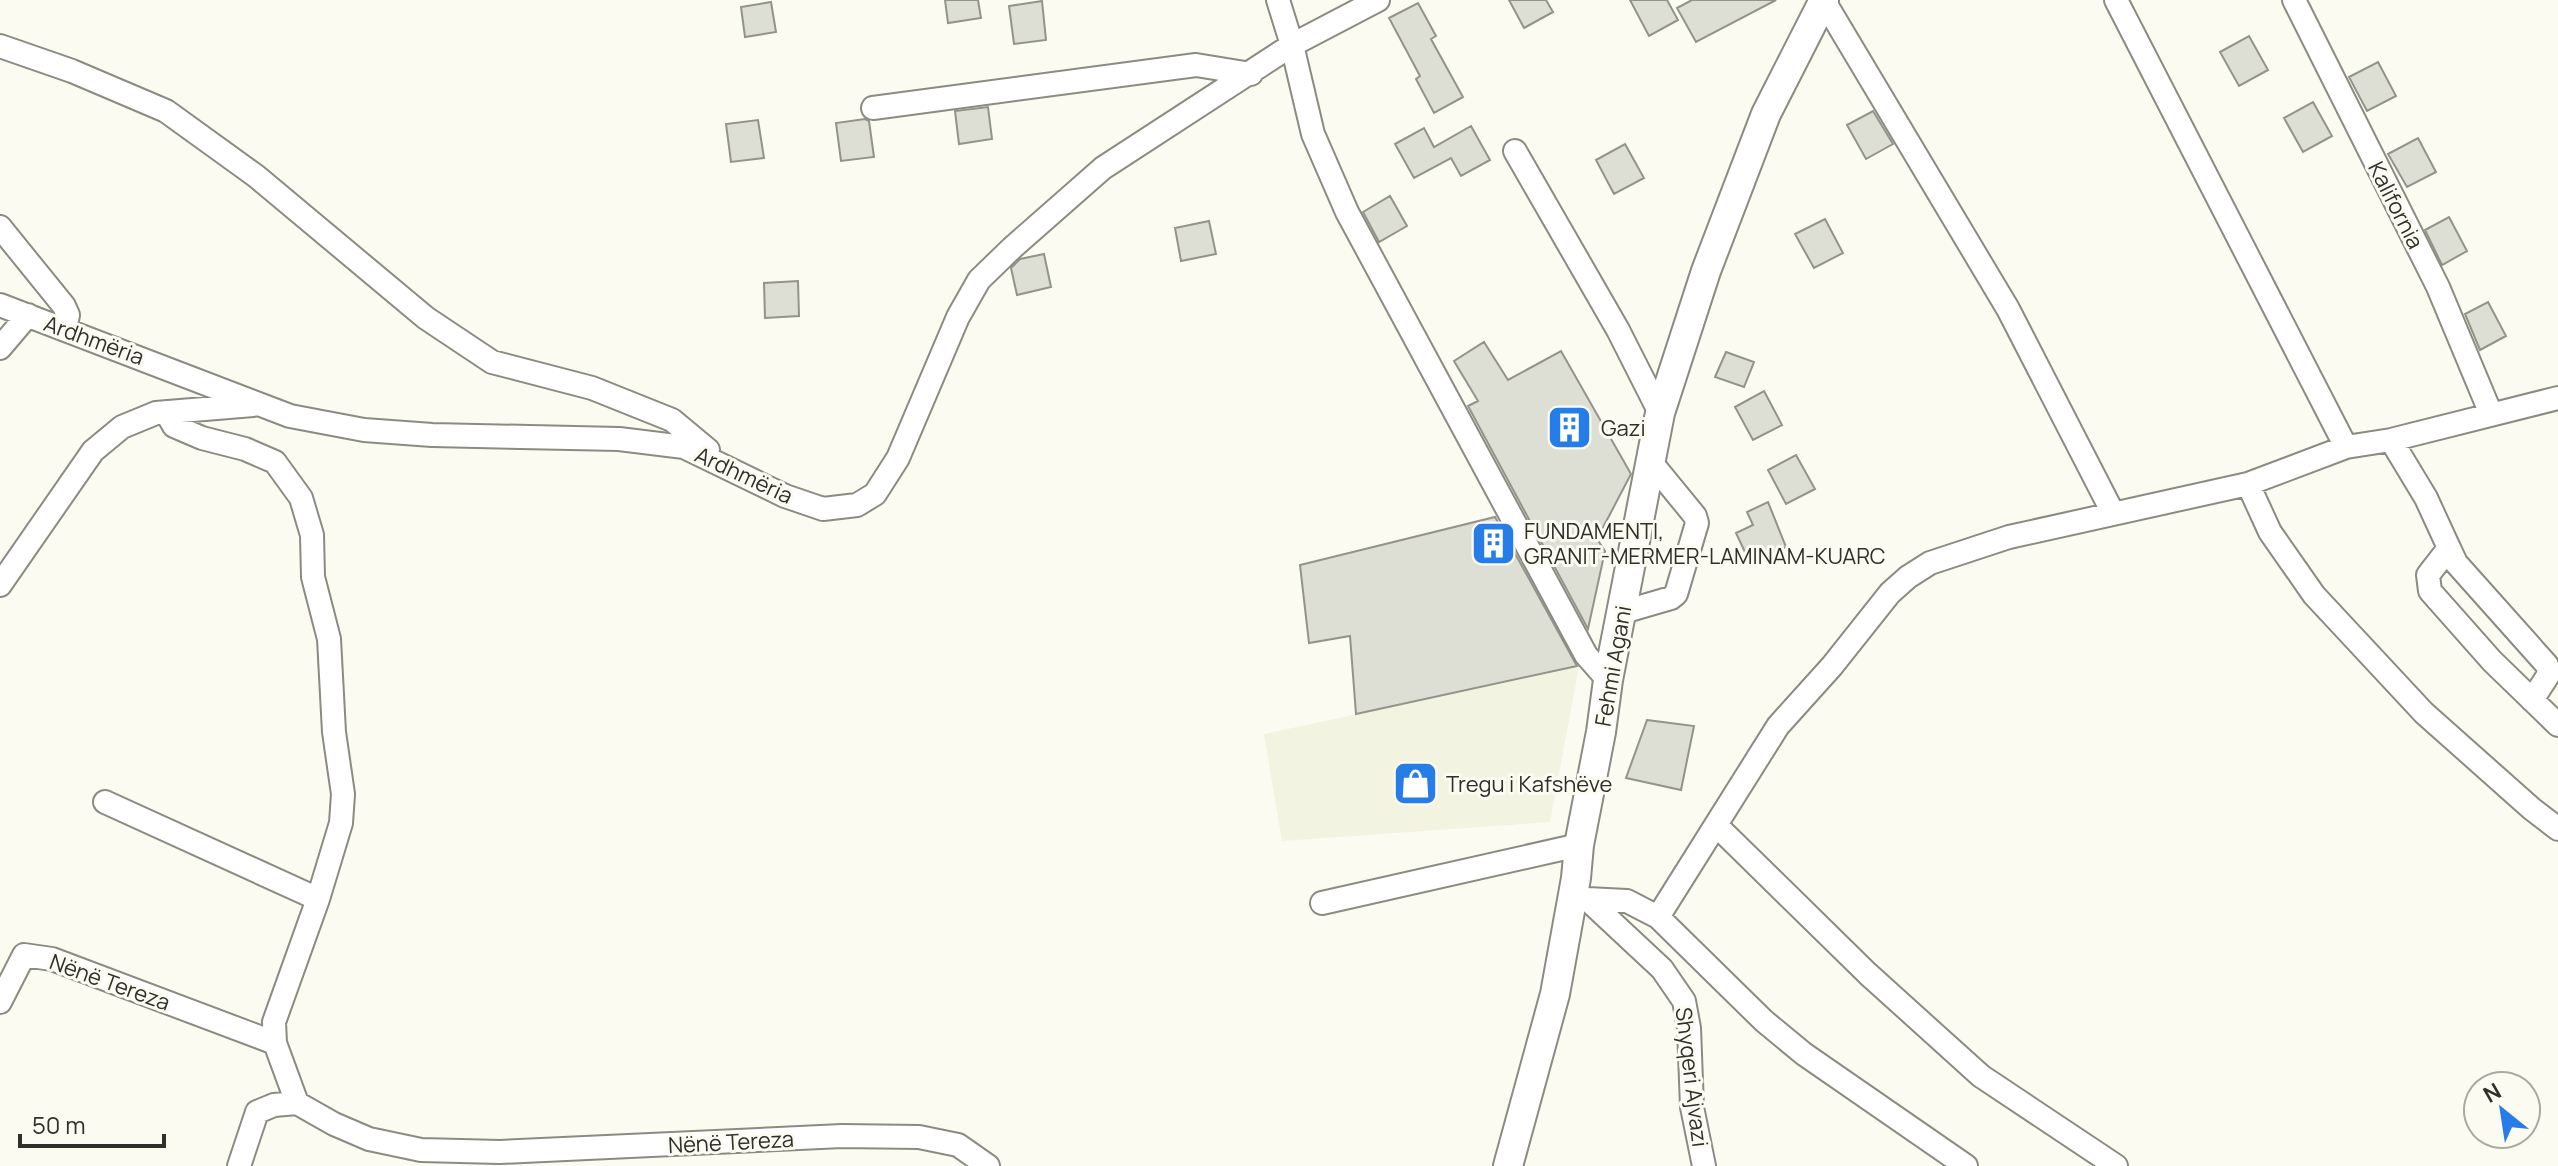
<svg xmlns="http://www.w3.org/2000/svg" width="2558" height="1166" viewBox="0 0 2558 1166" font-family="Manrope,sans-serif">
  <rect width="100%" height="100%" fill="#fbfbf1"/>
  <!-- built -->
  <path fill="#f2f3e1" d="M1579 667 1550 822 1282 841 1264 734Z"/>
  <!-- building -->
  <path fill="#ddded4" stroke="#92938a" stroke-width="2" d="M945 0H978L981 18 948 23Z
    M1509 0H1546L1553 12 1524 28Z
    M1630 0H1667L1678 20 1649 36Z
    M1692 0H1776L1696 42 1677 8Z
    M1042 1 1046 40 1014 44 1009 6Z
    M771 2 776 32 745 37 741 7Z
    M1418 3 1436 36 1431 39 1463 97 1434 113 1416 79 1420 76 1389 18Z
    M2249 36 2268 70 2239 86 2220 52Z
    M2378 62 2396 96 2367 111 2349 77Z
    M2313 102 2332 136 2303 152 2284 118Z
    M988 107 992 139 959 144 955 111Z
    M1873 111 1893 144 1866 159 1847 125Z
    M865 119 869 121 874 157 841 161 836 123Z
    M758 120 764 158 731 162 726 124Z
    M1471 126 1490 160 1461 176 1451 158 1414 178 1395 144 1424 128 1434 147Z
    M2418 138 2436 172 2407 187 2388 154Z
    M1625 144 1644 178 1614 194 1596 160Z
    M1390 196 1407 226 1379 242 1363 212Z
    M2449 217 2467 251 2442 265 2425 230Z
    M1825 219 1843 253 1814 268 1795 234Z
    M1209 221 1216 254 1181 261 1175 228Z
    M1044 254 1051 287 1017 295 1011 268 1020 259Z
    M798 281 799 316 765 318 764 283Z
    M2488 302 2506 336 2480 350 2465 314Z
    M1484 342 1508 380 1561 351 1631 474 1597 539 1605 551 1588 629 1468 406 1478 401 1454 361Z
    M1726 352 1754 362 1744 387 1715 377Z
    M1764 391 1782 425 1753 440 1735 407Z
    M1796 455 1815 489 1786 504 1768 470Z
    M1768 502 1786 547 1750 563 1736 533 1753 525 1747 512Z
    M1495 517 1577 666 1356 714 1350 636 1309 643 1300 565Z
    M1647 720 1694 726 1681 790 1626 778Z"/>
  <g fill="none" stroke-linecap="round" stroke-linejoin="round">
    <defs>
      <path id="minor" d="M1278 0 1292 45 1313 134 1347 212 1586 655 1608 680
        M2116 0 2346 447
        M2294 0 2438 287 2491 414
        M1824 1 2008 309 2113 513
        M0 46 72 71 166 111 256 176 426 318 492 362 592 388 672 420 708 450
        M873 108 1196 65 1251 74
        M1515 151 1618 330 1660 413
        M0 227 64 306 68 315 65 329
        M0 305 290 416 364 430 432 435 619 439 684 447 785 496 823 509 857 505 875 494 898 458 958 317 979 280 1012 248 1103 168 1292 45 1378 0
        M0 348 28 315
        M166 412 174 426 202 438 245 449 275 462 301 498 312 535 313 577 329 639 334 732 343 794 341 823 318 899 274 1022 275 1043
        M2391 440 2426 498 2449 548 2428 575 2430 591 2492 661 2558 725
        M2248 484 2270 532 2314 595 2424 713 2532 809 2558 829
        M2449 548 2456 563 2547 665 2549 674 2532 700
        M0 585 93 451 122 427 156 413 253 405
        M1623 612 1671 598 1676 594 1697 523 1695 516 1650 461
        M105 802 318 899
        M1716 825 1868 974 1981 1076 2116 1166
        M1580 897 1587 899 1662 969 1684 1001 1689 1028 1692 1107 1704 1166
        M1587 899 1627 901 1658 917 1764 1021 1804 1054 1966 1166
        M1322 903 1579 845
        M1658 917 1778 726 1832 666 1890 593 1908 577 1930 563 2009 537 2248 484 2346 447 2391 440 2558 398
        M0 1002 24 955 52 959 275 1043 297 1103
        M239 1166 257 1112 274 1105 297 1103 334 1124 369 1139 421 1150 500 1152 842 1136 919 1137 958 1145 988 1166"/>
      <path id="major" d="M1508 1166 1555 994 1576 878 1579 845 1601 732 1608 680 1660 413 1706 271 1766 114 1824 0"/>
    </defs>
    <!-- minor casing -->
    <use href="#minor" stroke="#8b8b82" stroke-width="26"/>
    <!-- major casing -->
    <use href="#major" stroke="#8b8b82" stroke-width="32"/>
    <!-- minor -->
    <use href="#minor" stroke="#fff" stroke-width="22"/>
    <!-- major -->
    <use href="#major" stroke="#fff" stroke-width="28"/>
  </g>
  <!-- icons -->
  <defs>
    <symbol id="building-square" viewBox="-11 -11 22 22"><rect x="-9" y="-9" width="18" height="18" rx="4" fill="#267de7" stroke="#fbfbf1"/><path d="M-4-6H4V6H1V3H-1V6H-4ZM-2.5-4.3h1.7v1.8h-1.7ZM.8-4.3h1.7v1.8H.8ZM-2.5-1h1.7V.8h-1.7ZM.8-1h1.7V.8H.8Z" fill="#fff"/></symbol>
    <symbol id="shop-square" viewBox="-11 -11 22 22"><rect x="-9" y="-9" width="18" height="18" rx="4" fill="#267de7" stroke="#fbfbf1"/><path d="M-5-2.5h2.3a2.7 3.5 0 0 1 5.4 0H5L5.5 6h-11ZM-1.5-2.5h3a1.5 2.3 0 0 0-3 0Z" fill="#fff"/></symbol>
  </defs>
  <g fill-rule="evenodd">
    <use href="#building-square" x="1544" y="402" width="51" height="51"/>
    <use href="#building-square" x="1468" y="518" width="51" height="51"/>
    <use href="#shop-square" x="1390" y="758" width="51" height="51"/>
  </g>
  <g text-anchor="middle" stroke-width="6" stroke-linejoin="round" paint-order="stroke">
    <!-- street labels -->
    <g font-size="22" fill="#2f302c" stroke="#fbfbf1">
      <text transform="translate(2396 205) rotate(63)" y="8">Kalifornia</text>
      <text transform="translate(94 340) rotate(20)" y="8">Ardhmëria</text>
      <text transform="translate(744 475) rotate(25)" y="8">Ardhmëria</text>
      <text transform="translate(1613 666) rotate(-80)" y="8">Fehmi Agani</text>
      <text transform="translate(110 982) rotate(20)" y="8">Nënë Tereza</text>
      <text transform="translate(1692 1077) rotate(83)" y="8">Shyqeri Ajvazi</text>
      <text transform="translate(731 1142) rotate(-3)" y="8">Nënë Tereza</text>
    </g>
    <!-- poi labels -->
    <g font-size="22" fill="#2f302c" stroke="#fbfbf1" text-anchor="start">
      <text x="1601" y="436">Gazi</text>
      <text x="1524" y="539">FUNDAMENTI,<tspan x="1524" dy="25">GRANIT-MERMER-LAMINAM-KUARC</tspan></text>
      <text x="1446" y="792">Tregu i Kafshëve</text>
    </g>
  </g>
  <!-- north arrow -->
  <g transform="translate(2502 1110) rotate(330)"><circle r="38" fill="#fbfbf1" stroke="#a9aaa2" stroke-width="2"/>
  <path d="M0-6L14 30L0 20L-14 30Z" fill="#267de7"/>
  <text y="-12" font-size="22" font-weight="bold" text-anchor="middle" fill="#2f302c">N</text>
  </g>
  <!-- scale -->
  <path d="M20 1134v12h144v-12" fill="none" stroke="#2f302c" stroke-width="4"/>
  <text x="32" y="1134" font-size="24" fill="#2f302c" stroke="#fbfbf1" stroke-width="6" paint-order="stroke">50 m</text>
</svg>
